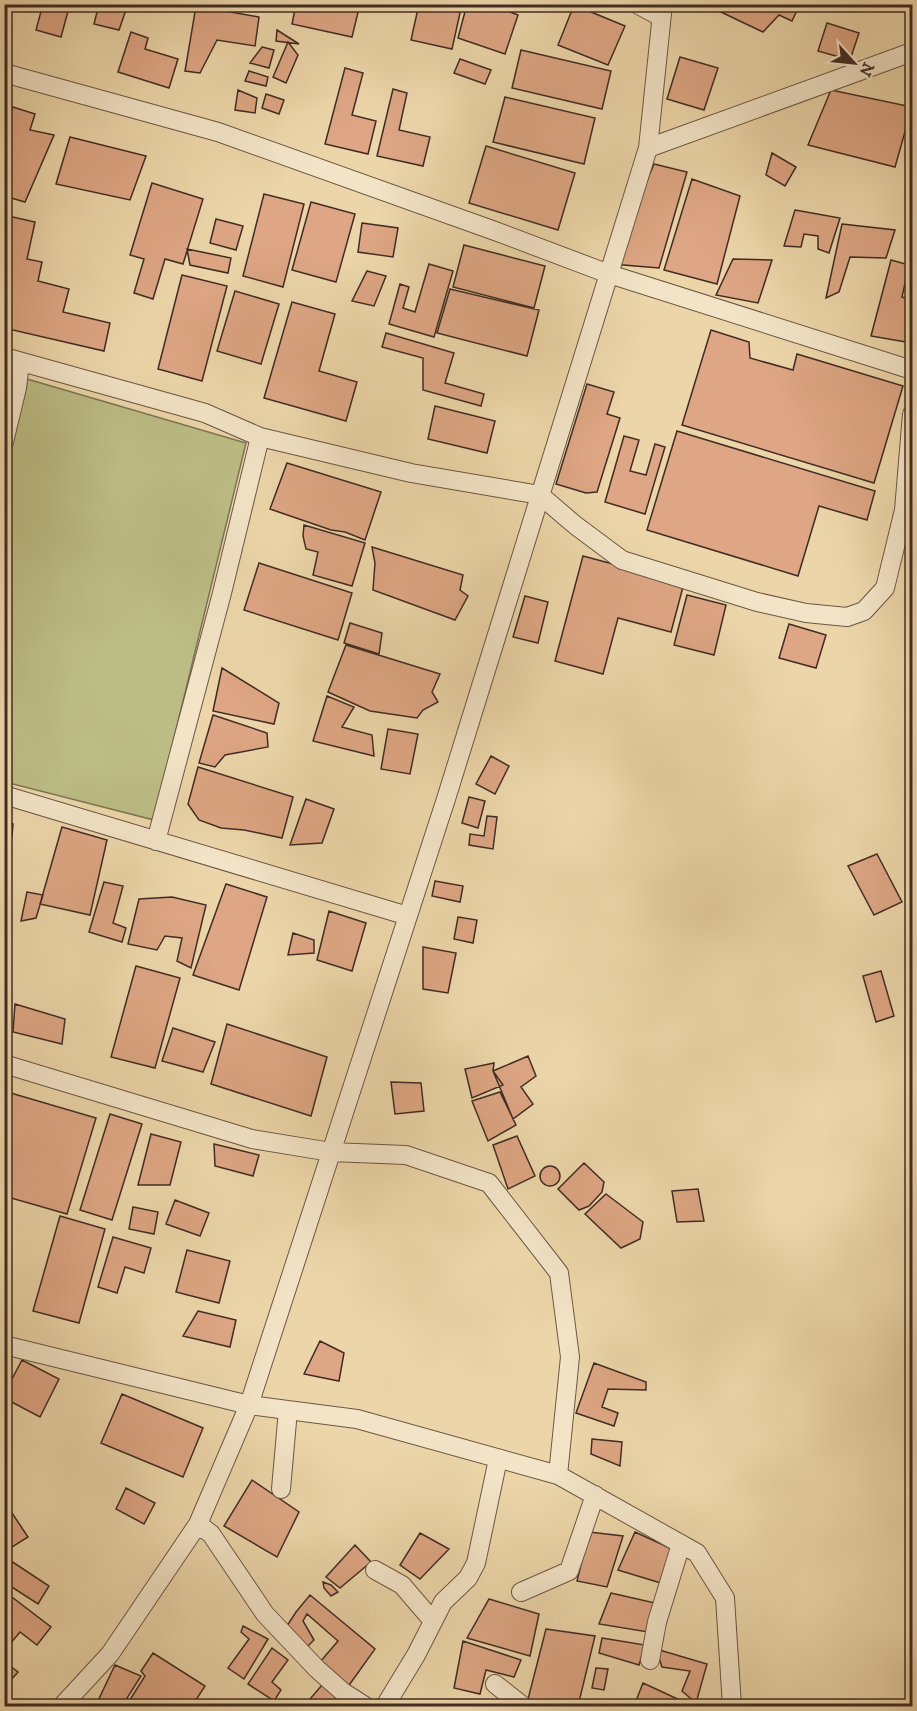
<svg xmlns="http://www.w3.org/2000/svg" width="917" height="1711" viewBox="0 0 917 1711" font-family="'IM FELL DW Pica',serif">
  <rect width="100%" height="100%" fill="#ecd6a9"/>
  <filter id="stains"><feTurbulence type="fractalNoise" baseFrequency=".00333" numOctaves="4"/><feColorMatrix values="0 0 0 0 .2 0 0 0 0 .09 0 0 0 0 .02 0 0 0 .5 -.17"/></filter>
  <radialGradient id="worn" r=".72"><stop offset=".6" stop-color="#630" stop-opacity="0"/><stop offset="1" stop-color="#630" stop-opacity=".3"/></radialGradient>
  <!-- green -->
  <path fill="#bcbd85" stroke="#7e7454" stroke-width="1.5" d="M10 374 246 443 154 820 5 782 4 406Z"/>
  <!-- building -->
  <path fill="#dea684" stroke="#412c24" stroke-width="1.5" d="M43 4H70L61 37 36 30Z
    M99 4H128L119 30 94 24Z
    M239 4H257L256 10Z
    M296 4H360L352 37 292 24Z
    M419 4H462L452 49 411 40Z
    M467 4H490L518 15 505 54 458 38Z
    M704 4H800L792 21 779 15 763 32Z
    M574 5 625 26 608 65 558 45Z
    M196 6 259 17 255 46 217 40 200 73 185 71Z
    M827 23 859 33 850 60 818 51Z
    M277 30 299 44 276 41Z
    M131 32 148 38 145 49 178 59 169 88 118 72Z
    M288 42 298 55 286 83 273 77Z
    M262 47 274 50 269 68 250 63Z
    M521 50 611 71 602 109 512 88Z
    M680 57 718 68 704 110 667 99Z
    M460 59 491 70 485 84 454 73Z
    M345 68 363 73 352 115 376 121 368 154 325 144Z
    M249 71 268 77 266 86 245 81Z
    M393 89 407 93 399 130 430 137 423 166 377 156Z
    M238 90 257 98 255 113 235 110Z
    M831 90 912 107 895 167 808 145Z
    M266 94 284 100 279 114 262 108Z
    M505 97 595 118 584 164 493 142Z
    M13 107 35 114 30 130 54 135 25 202 4 196V129Z
    M70 137 146 156 130 200 56 184Z
    M486 146 575 173 558 230 469 203Z
    M912 148V168L908 167Z
    M772 153 796 167 785 186 766 175Z
    M654 164 687 172 659 268 612 264Z
    M692 179 740 196 717 284 664 270Z
    M152 183 203 199 183 264 165 259 153 299 134 293 144 259 130 255Z
    M264 194 304 204 283 287 243 276Z
    M311 202 355 214 336 282 292 270Z
    M795 210 840 218 829 253 818 249V236L804 234 801 247 784 246Z
    M4 215 35 222 27 259 42 262 38 281 69 289 63 312 110 323 104 351 4 328Z
    M216 219 243 226 236 250 210 243Z
    M362 223 398 228 393 257 358 252Z
    M842 224 895 230 886 258 850 257 839 292 826 298Z
    M464 245 545 266 534 308 453 287Z
    M187 249 231 258 228 273 190 265Z
    M733 259 772 260 758 303 716 295Z
    M891 260 909 265 902 297 910 300 912 293V343L871 336Z
    M429 264 453 271 434 337 389 324 400 284 409 287 403 308 415 312Z
    M367 271 386 276 374 306 352 301Z
    M182 275 227 286 202 381 158 369Z
    M450 289 539 310 527 356 437 333Z
    M235 291 279 304 261 364 217 351Z
    M292 302 335 314 319 371 357 382 346 421 264 398Z
    M711 330 749 342 750 358 793 370 797 354 903 386 874 483 682 425Z
    M386 333 454 353 445 383 484 394 481 406 423 390V358L382 347Z
    M587 384 614 392 607 414 620 418 597 492 586 493 556 484Z
    M435 406 495 421 487 453 428 439Z
    M677 431 875 491 867 520 819 506 798 576 647 530Z
    M624 436 639 440 630 471 646 475 655 444 665 447 645 514 605 502Z
    M287 463 381 492 365 540 345 532 331 530 270 509Z
    M304 525 365 543 352 586 313 575 318 552 306 549 303 536Z
    M372 547 463 575 460 590 468 596 455 620 373 590 375 563Z
    M583 556 684 583 671 632 618 618 603 674 555 661Z
    M259 563 352 593 338 640 244 610Z
    M687 595 726 605 714 655 674 645Z
    M525 596 548 602 538 643 513 637Z
    M350 623 382 633 379 654 344 643Z
    M789 624 826 635 816 668 779 658Z
    M346 645 440 674 432 692 438 702 423 710 417 718 370 711 328 692Z
    M222 668 279 703 274 724 213 711Z
    M327 696 354 707 342 727 372 735 374 756 313 741Z
    M213 715 267 733 268 747 225 755 215 767 199 763Z
    M388 729 418 734 410 774 381 769Z
    M491 756 509 766 495 794 476 784Z
    M198 767 293 797 282 838 244 830 221 828 199 820 188 804Z
    M469 797 485 801 478 828 462 823Z
    M306 799 334 809 322 843 290 845Z
    M487 816 497 817 493 849 469 845 470 834 484 836Z
    M4 819 13 824 12 837 4 844Z
    M62 827 107 840 90 915 40 904Z
    M877 854 902 902 874 915 848 866Z
    M435 881 463 886 460 902 432 896Z
    M104 882 123 886 113 923 126 928 122 942 89 932Z
    M226 884 267 897 239 990 193 975Z
    M27 892 43 895 36 918 21 921Z
    M172 897 206 905 191 968 177 961 182 938 165 936 157 950 128 944 139 899Z
    M329 911 366 923 352 971 317 960Z
    M458 917 477 920 473 943 454 939Z
    M293 933 314 940V953L288 955Z
    M423 947 456 953 448 993 423 989Z
    M136 966 180 978 155 1068 111 1057Z
    M881 971 894 1016 876 1022 863 976Z
    M15 1004 65 1019 62 1044 13 1032Z
    M227 1024 327 1057 311 1116 211 1084Z
    M173 1028 215 1042 203 1072 162 1061Z
    M528 1056 536 1076 521 1087 533 1104 513 1119 493 1071Z
    M494 1063 493 1071 503 1085 472 1098 465 1069Z
    M391 1082 421 1083 424 1111 395 1114Z
    M4 1091 96 1118 67 1214 4 1196Z
    M500 1092 516 1125 488 1141 472 1101Z
    M110 1114 142 1124 112 1220 80 1210Z
    M151 1134 181 1142 170 1185H138Z
    M517 1136 535 1176 508 1189 493 1145Z
    M214 1144 259 1155 253 1176 215 1166Z
    M584 1163 604 1182 602 1192 589 1206 579 1210 558 1189Z
    M540 1176a10 10 0 1 1 20 0a10 10 0 1 1-20 0Z
    M698 1189 704 1221 677 1222 672 1191Z
    M606 1194 643 1222 640 1239 621 1248 585 1214Z
    M175 1200 209 1213 200 1236 166 1224Z
    M133 1207 158 1212 154 1234 129 1229Z
    M60 1216 105 1229 79 1323 33 1311Z
    M113 1237 151 1248 144 1273 125 1267 117 1293 98 1287Z
    M187 1250 230 1261 219 1303 176 1292Z
    M198 1311 236 1320 230 1347 183 1336Z
    M320 1341 344 1353 339 1381 304 1374Z
    M22 1360 59 1379 40 1417 4 1398V1394Z
    M594 1363 646 1382V1390L608 1389 602 1407 618 1413 614 1426 576 1413Z
    M122 1394 203 1428 183 1477 101 1443Z
    M592 1439 622 1442 620 1466 591 1454Z
    M252 1480 299 1512 277 1557 224 1526Z
    M126 1488 155 1503 144 1524 116 1509Z
    M4 1501 28 1537 4 1552Z
    M589 1532 623 1536 607 1587 577 1581Z
    M635 1532 672 1549 664 1584 618 1570Z
    M420 1533 449 1549 420 1579 400 1565Z
    M355 1545 371 1562 340 1588 326 1577Z
    M11 1561 49 1586 38 1604 4 1582V1570Z
    M323 1582 331 1585 338 1592 331 1596 324 1588Z
    M4 1591 51 1627 37 1645 20 1632 4 1651Z
    M611 1593 655 1603 648 1632 599 1624Z
    M310 1595 375 1649 347 1688 320 1662 338 1641 307 1614 303 1621 314 1640 305 1649 285 1629 296 1612Z
    M489 1599 539 1614 530 1656 467 1638Z
    M243 1626 268 1639 244 1679 228 1668 249 1639 241 1632Z
    M546 1629 595 1636 578 1706 527 1703Z
    M602 1638 645 1645 639 1665 599 1653Z
    M463 1641 521 1660 514 1677 486 1670 480 1694 454 1688Z
    M272 1648 288 1660 272 1682 281 1690 274 1701 248 1684Z
    M656 1649 707 1664 696 1703 682 1691 690 1671 662 1667Z
    M153 1653 205 1686 192 1706 178 1700 174 1706H126L145 1676 141 1671Z
    M4 1661 18 1672 9 1682 4 1678Z
    M115 1665 141 1676 122 1706H103L97 1703Z
    M596 1668 608 1669 604 1690 592 1688Z
    M643 1683 684 1702 683 1706H634Z
    M322 1685 348 1706H304Z"/>
  <g fill="none" stroke-linecap="round" stroke-linejoin="round">
    <defs>
      <path id="minor" d="M637 4 661 17
        M4 73 218 132 495 231 609 274 912 370
        M648 148 912 52
        M4 357 205 413 260 437 411 473 540 495 575 525 622 560 757 602 806 613 847 617 864 611 885 588 904 510 912 414
        M4 442 17 388 20 362
        M4 795 408 916
        M156 841 222 593 260 437
        M4 1064 252 1139 331 1152 406 1155 489 1183 559 1273 570 1357 558 1475 697 1553 725 1598 732 1706
        M4 1350 8 1346 249 1405 357 1419 558 1475
        M281 1489 288 1410
        M198 1524 211 1534 265 1614 317 1669 343 1692 365 1706
        M375 1570 402 1585 432 1620
        M521 1592 569 1571 595 1495
        M650 1660 657 1622 681 1544
        M495 1684 523 1706
        M62 1706 110 1654 198 1524 249 1405 446 799 648 148 663 4
        M385 1706 416 1655 443 1602 468 1578 476 1563 498 1459"/>
    </defs>
    <!-- minor casing -->
    <use href="#minor" stroke="#6c5645" stroke-width="20"/>
    <!-- minor -->
    <use href="#minor" stroke="#f3e4c7" stroke-width="18"/>
  </g>
  <!-- margin -->
  <rect width="917" height="1711" fill="none" stroke="#ecd6a9" stroke-width="24"/>
  <rect x="6" y="6" width="905" height="1699" fill="none" stroke="#412c24" stroke-width="3"/>
  <rect x="12" y="12" width="893" height="1687" fill="none" stroke="#412c24" stroke-width="1.5"/>
  <!-- north arrow -->
  <g transform="translate(854 63) rotate(117)" stroke="#f3e4c7" stroke-width="4.5" paint-order="stroke">
  <path d="M0-4.5L10 22L0 15L-10 22Z" fill="#412c24"/>
  <text y="-9" font-size="16" font-weight="bold" text-anchor="middle" fill="#412c24">N</text>
  </g>
  <rect width="100%" height="100%" filter="url(#stains)"/>
  <rect width="100%" height="100%" fill="url(#worn)"/>
</svg>
